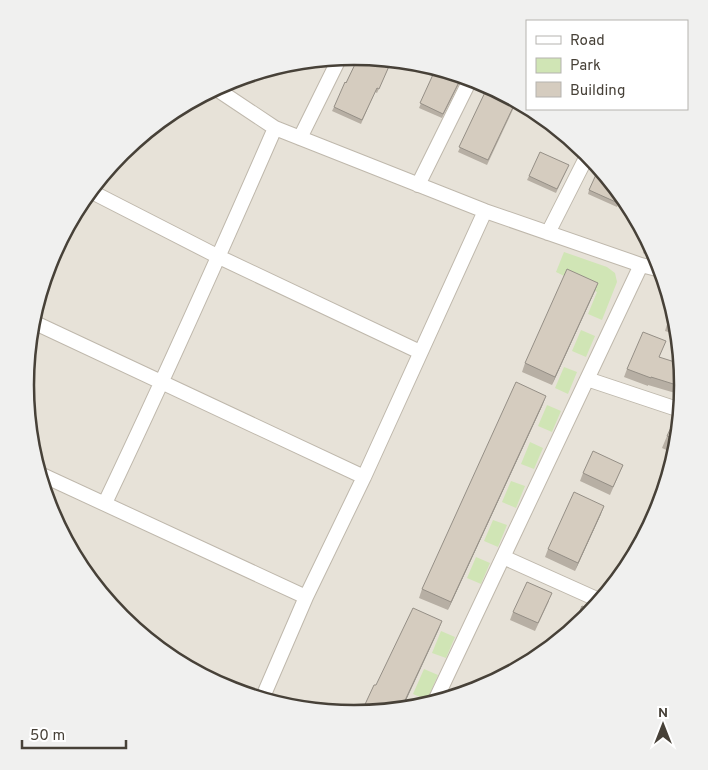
<svg xmlns="http://www.w3.org/2000/svg" width="708" height="770" viewBox="0 0 708 770" font-family="Overpass,sans-serif">
  <rect width="100%" height="100%" fill="#f4f0e9"/>
  <!-- residential -->
  <path fill="#e7e2d8" d="M26 385a328 328 0 1 1 656 0a328 328 0 1 1-656 0Z"/>
  <!-- green -->
  <path fill="#d0e5b5" d="M564 252 607 267 615 273 617 282 602 320 588 314 597 292 556 272Z
    M581 330 595 336 586 357 572 351Z
    M564 367 577 372 568 394 555 388Z
    M547 405 561 411 552 432 538 426Z
    M530 442 543 448 534 469 521 464Z
    M511 481 525 486 516 508 502 502Z
    M493 520 507 525 498 547 484 541Z
    M476 557 490 563 481 584 467 578Z
    M441 631 455 637 446 658 432 653Z
    M424 669 438 675 427 700 413 694Z"/>
  <g fill="none" stroke-linecap="round" stroke-linejoin="round">
    <defs>
      <path id="minor" d="M215 88 275 128 485 211 641 265 661 270
        M300 138 340 57
        M418 185 471 78
        M90 191 219 257 420 352
        M548 233 588 154
        M31 321 364 477
        M587 379 680 410
        M38 473 306 597
        M105 503C164 379 220 254 275 128
        M503 557 601 601
        M262 699 306 597 364 477 485 211
        M434 703 641 265"/>
    </defs>
    <!-- minor casing -->
    <use href="#minor" stroke="#bfb8ac" stroke-width="16"/>
    <!-- minor -->
    <use href="#minor" stroke="#fff" stroke-width="14"/>
  </g>
  <!-- wall -->
  <path fill="#b7afa4" d="M359 56 389 59 387 63 388 68 377 93 375 92 361 124 332 111 346 83Z
    M274 67 270 74 263 70Z
    M436 68 463 76 442 118 419 108Z
    M488 86 517 101 487 165 458 152Z
    M567 169 556 193 527 180 529 176Z
    M589 190 622 196 617 207 588 194Z
    M648 241 658 260 643 253Z
    M598 283 552 385 522 372 525 363Z
    M672 307 677 321 678 335 665 331Z
    M660 357 683 385 682 395 648 385V386L624 377 627 369Z
    M543 404 448 610 419 598 422 589Z
    M681 410 677 449 675 454 662 448 667 436Z
    M623 465 610 495 580 481 583 473Z
    M601 514 575 571 545 557 548 549Z
    M549 601 535 631 510 620 513 612Z"/>
  <!-- shaded-wall -->
  <path fill="#958f86" d="M598 283 595 291 552 385 555 377Z
    M546 396 543 404 448 610 451 602Z
    M604 506 601 514 575 571 578 563Z
    M442 621 439 629 402 709H401Z"/>
  <!-- building -->
  <path fill="#d5ccbf" stroke="#958f86" d="M359 56 388 59 387 63 390 64 379 89 377 88 362 120 334 107 345 82 346 83Z
    M436 68 462 76 443 114 420 103Z
    M488 86 516 101 488 160 459 147Z
    M540 152 569 165 557 189 529 176Z
    M599 168 622 195 618 203 589 190Z
    M648 241 655 254 644 249Z
    M567 269 598 283 555 377 525 363Z
    M673 308 677 321V325L668 323Z
    M643 332 666 341 659 357 681 364 683 387 651 377V378L627 369Z
    M516 382 546 396 451 602 422 589Z
    M679 410H681L677 441 667 436Z
    M593 451 623 465 613 487 583 473Z
    M574 492 604 506 578 563 548 549Z
    M527 582 552 593 538 623 513 612Z
    M582 606 592 611 586 618 571 631Z
    M413 608 442 621 401 709 361 713 374 685H376Z"/>
  <!-- crop -->
  <path d="M0 0H708V770H0ZM34 385a320 320 0 1 1 640 0a320 320 0 1 1-640 0Z" fill="#f0f0ef" fill-rule="evenodd"/>
  <path fill="none" stroke="#474138" stroke-width="2.5" d="M34 385a320 320 0 1 1 640 0a320 320 0 1 1-640 0Z"/>
  <!-- legend -->
  <rect x="526" y="20" width="162" height="90" fill="#ffffff" stroke="#b5b3af"/>
  <rect x="536" y="36" width="25" height="8" fill="#ffffff" stroke="#b5b3af"/>
  <text x="570" y="45" font-size="15" fill="#474138">Road</text>
  <rect x="536" y="58" width="25" height="15" fill="#d0e5b5" stroke="#b5b3af"/>
  <text x="570" y="70" font-size="15" fill="#474138">Park</text>
  <rect x="536" y="82" width="25" height="15" fill="#d5ccbf" stroke="#b5b3af"/>
  <text x="570" y="95" font-size="15" fill="#474138">Building</text>
  <!-- north arrow -->
  <g transform="translate(663 725)" stroke="#ffffff" stroke-width="4" paint-order="stroke">
  <path d="M0-4L9 19L0 12L-9 19Z" fill="#474138"/>
  <text y="-8" font-size="14" font-weight="bold" text-anchor="middle" fill="#474138">N</text>
  </g>
  <!-- scale -->
  <path d="M22 740v8h104v-8" fill="none" stroke="#474138" stroke-width="2.5"/>
  <text x="30" y="740" font-size="15" fill="#474138" stroke="#ffffff" stroke-width="4" paint-order="stroke">50 m</text>
</svg>
